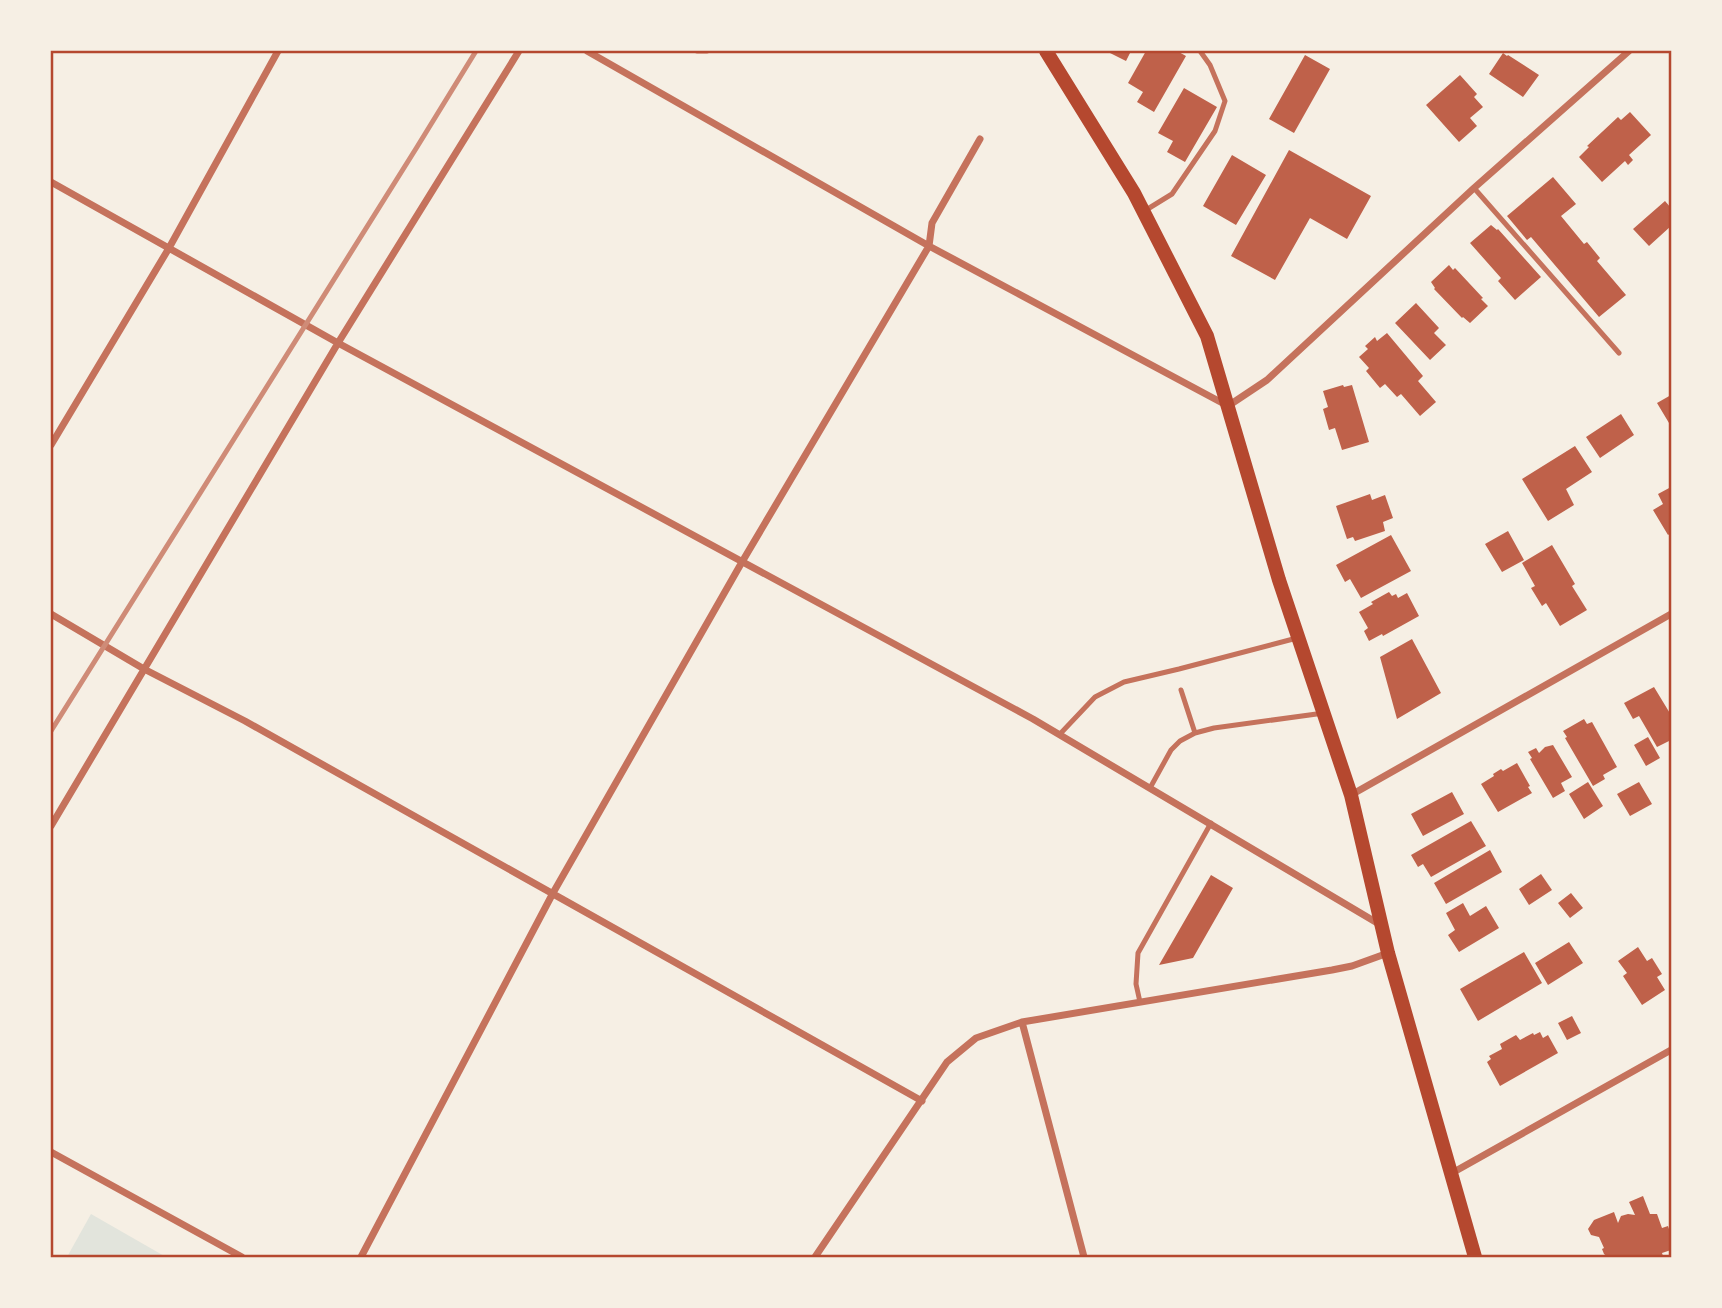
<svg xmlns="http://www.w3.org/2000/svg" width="1722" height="1308" viewBox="0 0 1722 1308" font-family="'Alegreya Sans',sans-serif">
  <rect width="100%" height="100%" fill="#f6efe4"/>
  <!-- green -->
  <path fill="#e2e4dc" d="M91 1214 166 1257H67Z"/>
  <!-- building -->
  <path fill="#bf614a" d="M1106 51H1131L1126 61Z
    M1146 51H1177L1186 56 1154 112 1137 102 1143 92 1128 83Z
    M1503 53 1507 56 1508 55 1539 75 1523 97 1489 74Z
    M1305 55 1330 69 1294 133 1269 119Z
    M1460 75 1477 94 1474 97 1483 107 1470 118 1477 126 1459 142 1426 105Z
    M1184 88 1217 107 1185 162 1167 152 1173 141 1158 133Z
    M1630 112 1651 135 1629 155 1633 160 1628 165 1625 161 1602 182 1579 157 1589 147 1587 146 1618 117 1621 120Z
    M1289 150 1371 196 1347 239 1310 218 1275 280 1231 256Z
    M1232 155 1266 175 1236 225 1203 206Z
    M1553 177 1576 204 1561 216 1584 244 1587 242 1600 258 1597 261 1626 295 1599 317 1531 237 1527 240 1507 216Z
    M1665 201 1671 208V226L1649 246 1633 229Z
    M1491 225 1497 230 1498 229 1541 277 1515 300 1498 281 1501 278 1470 243Z
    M1449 265 1453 270 1455 268 1483 298 1481 299 1488 306 1470 323 1463 317 1462 318 1434 289 1435 288 1431 282Z
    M1416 303 1439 328 1434 333 1446 345 1430 360 1395 323Z
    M1387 333 1423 376 1418 381 1436 402 1420 416 1401 394 1397 397 1385 384 1380 388 1366 371 1369 368 1359 357 1368 349 1365 346 1375 337 1377 341Z
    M1343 385 1344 387 1352 385 1369 442 1342 450 1335 428 1329 430 1323 409 1328 407 1323 391Z
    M1671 395V421L1669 423 1657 403Z
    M1621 414 1634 435 1600 458 1586 437Z
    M1575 446 1592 472 1566 489 1574 505 1548 521 1522 479Z
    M1671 487V533L1668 535 1653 510 1663 504 1658 494Z
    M1370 494 1372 500 1385 495 1393 518 1383 522 1385 531 1355 541 1353 537 1347 539 1336 506Z
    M1508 531 1524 560 1502 572 1485 544Z
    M1391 535 1411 571 1361 598 1350 579 1345 582 1336 565Z
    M1552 545 1575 584 1572 586 1587 610 1560 626 1546 603 1542 606 1531 588 1535 586 1522 563Z
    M1389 592 1392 596 1396 594 1398 598 1407 593 1419 616 1383 636 1382 634 1369 641 1364 631 1368 628 1359 612 1373 604 1371 602Z
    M1412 639 1441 693 1397 719 1380 657Z
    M1654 687 1671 715V740L1657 747 1639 716 1633 719 1624 703Z
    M1584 719 1587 724 1592 722 1617 767 1603 775 1605 779 1593 786 1565 738 1567 737 1563 731Z
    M1648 737 1660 758 1646 766 1634 745Z
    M1553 745 1572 777 1561 783 1565 791 1553 798 1530 759 1532 758 1528 752 1536 748 1539 753 1545 747Z
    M1517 763 1530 786 1528 787 1532 793 1498 812 1481 784 1494 776 1493 774 1501 769 1503 771Z
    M1588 782 1603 806 1584 819 1569 794Z
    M1639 782 1652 804 1630 816 1617 794Z
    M1452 792 1464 814 1423 836 1411 814Z
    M1471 821 1486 846 1431 877 1423 864 1418 867 1411 855Z
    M1490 850 1502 872 1446 904 1434 883Z
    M1541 874 1552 890 1529 905 1519 889Z
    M1211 875 1233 888 1193 958 1159 965Z
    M1571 893 1583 908 1570 918 1558 903Z
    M1463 903 1470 916 1486 906 1499 928 1459 952 1448 935 1455 930 1446 913Z
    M1569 942 1583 963 1548 985 1535 963Z
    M1638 947 1647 961 1652 958 1662 974 1657 977 1665 990 1642 1005 1623 976 1627 973 1618 961Z
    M1524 952 1542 983 1478 1021 1460 989Z
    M1572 1016 1581 1033 1567 1040 1558 1023Z
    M1540 1032 1543 1038 1548 1035 1558 1053 1500 1086 1487 1062 1491 1059 1489 1056 1502 1049 1500 1044 1516 1035 1520 1040 1533 1033 1534 1035Z
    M1643 1196 1650 1214H1657L1662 1228 1668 1226 1671 1235V1250L1662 1253 1663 1256 1660 1257H1608L1604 1254 1602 1249 1604 1248 1599 1237 1591 1235 1588 1229 1594 1220 1614 1212 1618 1223 1621 1216 1628 1214 1635 1215 1629 1202Z"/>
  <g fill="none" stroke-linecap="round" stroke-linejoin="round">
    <!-- service -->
    <path stroke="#c5725c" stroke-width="5" d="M697 51H707
      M1474 188 1619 353
      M1146 210 1172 194 1215 131 1225 101 1210 65 1200 51
      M1181 690 1195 733
      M1060 734 1095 697 1124 682 1179 669 1297 638
      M1150 788 1171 750 1180 741 1195 733 1214 728 1324 713
      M1140 1002 1136 984 1138 953 1211 823"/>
    <!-- minor -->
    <path stroke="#c5725c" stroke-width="7" d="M587 51 929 246 1228 406 1267 380 1474 188 1629 51
      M51 182 338 343 1033 719 1379 924
      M51 445 169 248 278 51
      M51 614 144 669 245 721 922 1101
      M1351 795 1671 614
      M51 826 338 343 519 51
      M1022 1022 1084 1257
      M51 1152 242 1257
      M1452 1173 1671 1050
      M361 1257 553 893 742 562 929 246 932 223 980 139
      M815 1257 947 1062 976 1038 1022 1022 1332 970 1352 966 1388 953"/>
    <!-- secondary -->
    <path stroke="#b5482f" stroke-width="14" d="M1046 51 1134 193 1207 336 1279 580 1351 795 1388 953 1475 1257"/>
    <!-- rail -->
    <path stroke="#cf8b77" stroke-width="5" d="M51 731 417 147 476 51"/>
  </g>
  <!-- border -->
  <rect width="1722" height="1308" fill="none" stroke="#f6efe4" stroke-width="105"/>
  <rect x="52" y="52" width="1618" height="1204" fill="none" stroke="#b5482f" stroke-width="2.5"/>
</svg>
